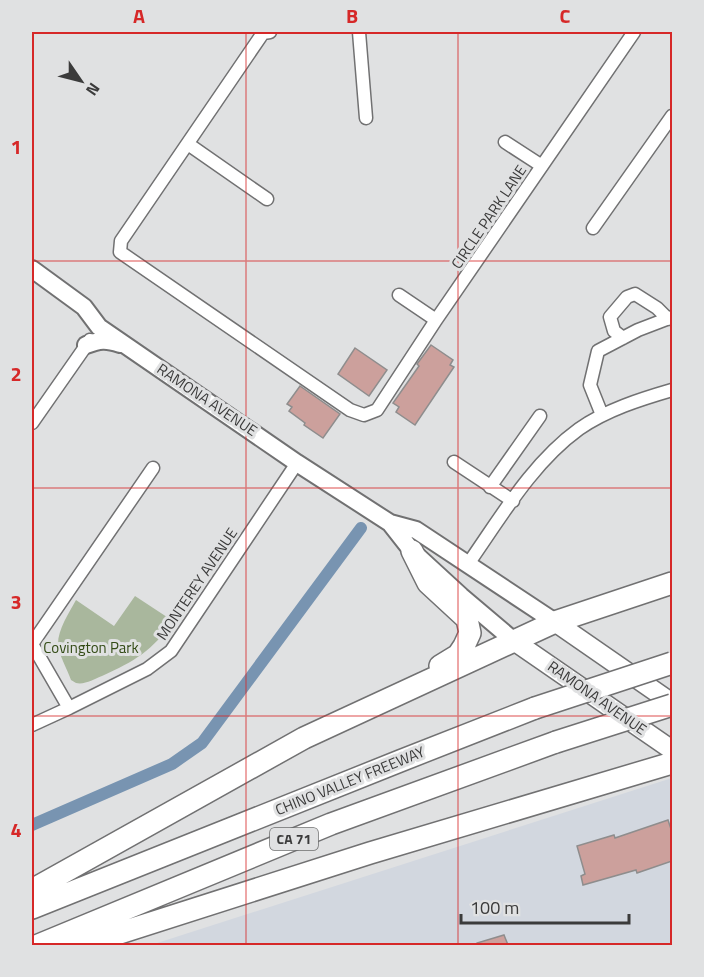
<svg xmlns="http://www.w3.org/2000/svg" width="704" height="977" viewBox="0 0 704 977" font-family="'Titillium Web',sans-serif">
  <rect width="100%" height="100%" fill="#e0e1e2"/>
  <!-- built -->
  <path fill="#d2d7df" d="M672 778V945H151Z"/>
  <!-- green -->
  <path fill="#a9b79d" d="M135 596 173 621C152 651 135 661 102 676 94 679 85 685 76 683L71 680C68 671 58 653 58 644 58 629 69 613 76 600L114 626Z"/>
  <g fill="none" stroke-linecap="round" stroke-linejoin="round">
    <!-- canal -->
    <path stroke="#7894b1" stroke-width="12" d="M32 825 172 764 202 743 361 528"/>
  </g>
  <!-- building -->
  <path fill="#cca09c" stroke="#8e8d8d" stroke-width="1.5" d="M431 345 453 360 450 365 454 367 415 425 396 412 399 407 393 403 419 366 417 364Z
    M355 348 387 370 369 396 338 374Z
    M300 386 340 414 323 438 304 425 305 423 289 411 292 407 287 404Z
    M668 820 672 832V861L637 873 636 870 583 885 581 876 585 874 577 846 614 835 615 838Z
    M504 935 508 945H477V943Z"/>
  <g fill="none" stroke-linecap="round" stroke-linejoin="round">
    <defs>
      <path id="street" d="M270 32 263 33 121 241 120 252 350 410 364 415 377 410 436 320 634 32
        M359 32 366 118
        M505 142 542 166
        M188 144 267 199
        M593 228 672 116
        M399 295 436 320
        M623 338 614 331 610 317 627 297 635 294 657 308 668 319
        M602 415 590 385 598 351 638 330 672 317
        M32 423 90 340
        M454 462 513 501
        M490 487 540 416
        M468 564C501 517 532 463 579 429 606 410 641 399 672 390
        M69 708 32 644 153 468
        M32 725 69 708 147 669 171 651 297 463"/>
      <path id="secondary" d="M32 269 84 307 99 327 297 463 390 523 416 530 555 622
        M86 345C100 340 105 339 120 344
        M390 523 412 551 461 596 514 641"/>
      <path id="primary" d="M555 622 672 703
        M514 641 672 750"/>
      <path id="highway" d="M412 551 428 583 467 619 470 633 464 646 458 655 440 666
        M32 890 304 738 555 622 672 583
        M32 908 400 761 535 708
        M36 946 331 824 556 742
        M79 946 370 853 672 763"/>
    </defs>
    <!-- street casing -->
    <use href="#street" stroke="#717172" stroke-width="15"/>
    <!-- secondary casing -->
    <use href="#secondary" stroke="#717172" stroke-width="20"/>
    <!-- primary casing -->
    <use href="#primary" stroke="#717172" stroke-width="21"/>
    <!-- highway casing -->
    <use href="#highway" stroke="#717172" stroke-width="24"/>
    <!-- street -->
    <use href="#street" stroke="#fff" stroke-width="12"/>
    <!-- secondary -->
    <use href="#secondary" stroke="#fff" stroke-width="16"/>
    <!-- primary -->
    <use href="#primary" stroke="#fff" stroke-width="18"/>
    <!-- highway -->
    <use href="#highway" stroke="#fff" stroke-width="21"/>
    <defs>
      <path id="highway-bridge" d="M535 708 672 663
        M556 742 672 705"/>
    </defs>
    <!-- highway-bridge casing -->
    <use href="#highway-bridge" stroke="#717172" stroke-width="24" stroke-linecap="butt"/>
    <!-- highway-bridge -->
    <use href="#highway-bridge" stroke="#fff" stroke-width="21"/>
  </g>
  <!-- grid -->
  <path fill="none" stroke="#d62828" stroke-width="1.5" stroke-opacity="0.55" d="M246 32V946M458 32V946M32 261H672M32 488H672M32 716H672"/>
  <g text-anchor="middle" stroke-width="6" stroke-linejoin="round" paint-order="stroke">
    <!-- shield labels -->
    <rect fill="#e0e1e2" stroke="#6c6d6d" stroke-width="1.5" x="270" y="828" width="48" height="22" rx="4.5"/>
    <g font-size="14" font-weight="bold" fill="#3b3b3b">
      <text x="294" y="844">CA 71</text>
    </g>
    <!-- street labels -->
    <g font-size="15" fill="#3b3b3b" stroke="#e0e1e2">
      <text transform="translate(489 217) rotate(-56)" y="5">CIRCLE PARK LANE</text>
      <text transform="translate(207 400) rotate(34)" y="5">RAMONA AVENUE</text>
      <text transform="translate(197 584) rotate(-56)" y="5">MONTEREY AVENUE</text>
      <text transform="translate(597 698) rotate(35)" y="5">RAMONA AVENUE</text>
      <text transform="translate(350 781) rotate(-22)" y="5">CHINO VALLEY FREEWAY</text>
    </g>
    <!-- park labels -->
    <g font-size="15" fill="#334b16" stroke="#e0e1e2">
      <text x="91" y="653">Covington Park</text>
    </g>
  </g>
  <!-- border -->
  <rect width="704" height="977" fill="none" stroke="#e0e1e2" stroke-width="66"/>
  <!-- north arrow -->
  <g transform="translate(81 81) rotate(125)" stroke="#e0e1e2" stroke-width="4.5" paint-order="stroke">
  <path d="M0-4.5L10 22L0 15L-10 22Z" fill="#3b3b3b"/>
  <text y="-9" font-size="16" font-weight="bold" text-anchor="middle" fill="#3b3b3b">N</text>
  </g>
  <!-- scale -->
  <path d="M461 914v9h168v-9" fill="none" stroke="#3b3b3b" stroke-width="3"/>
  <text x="470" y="914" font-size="18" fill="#3b3b3b" stroke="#e0e1e2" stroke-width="4.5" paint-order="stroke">100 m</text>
  <rect x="33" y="33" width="638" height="911" fill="none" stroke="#d62828" stroke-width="2"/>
  <g font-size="20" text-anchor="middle" font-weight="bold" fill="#d62828">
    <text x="139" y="23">A</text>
    <text x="352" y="23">B</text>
    <text x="565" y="23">C</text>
    <text x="16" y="154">1</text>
    <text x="16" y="381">2</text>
    <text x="16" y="609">3</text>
    <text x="16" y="837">4</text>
  </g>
</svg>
